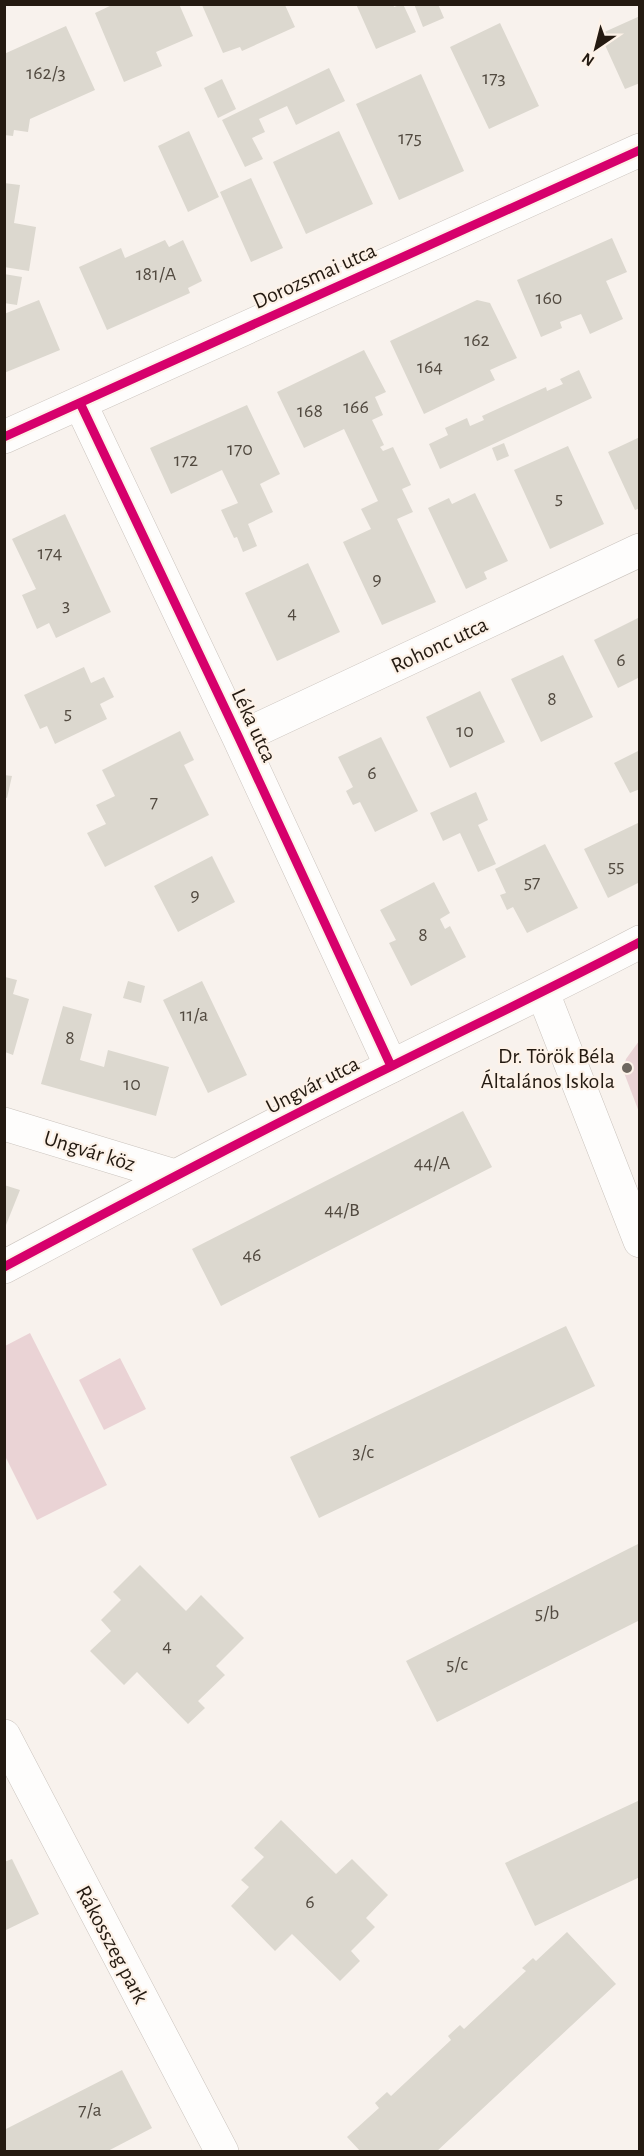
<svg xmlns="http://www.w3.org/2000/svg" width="644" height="2156" viewBox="0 0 644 2156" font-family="'Alegreya Sans',sans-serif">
  <rect width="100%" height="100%" fill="#f8f2ed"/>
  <!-- green -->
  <path fill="#ead3d5" d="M639 1041V1112L623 1070 626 1059Z
    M30 1333 107 1485 37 1520 5 1456V1346Z
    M120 1358 146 1409 104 1430 79 1380Z"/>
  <!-- building -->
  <path fill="#dcd8cf" d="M114 4H179L193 36 156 52 162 66 124 82 95 13Z
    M356 4H393L394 7 403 4 416 32 376 49Z
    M414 4H438L444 18 423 27Z
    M202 5H285L295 27 242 51 240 47 223 53Z
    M640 16V83L625 89 600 34Z
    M500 23 539 106 489 129 450 47Z
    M66 26 95 90 30 119 28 132 14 130 13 136 4 135V54Z
    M329 68 345 101 296 125 287 106 259 119 265 132 252 138 263 159 245 167 222 120Z
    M421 74 464 171 399 200 356 104Z
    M222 79 236 109 218 118 204 88Z
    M189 131 219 197 188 212 158 146Z
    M339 131 373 204 306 234 273 162Z
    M251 178 283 248 251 262 220 192Z
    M4 183 20 185 14 223 36 227 29 271 4 267Z
    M612 238 627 272 606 281 623 319 590 334 581 314 560 322 562 328 541 337 517 280Z
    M165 240 169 247 183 240 202 281 188 288 190 293 107 330 79 267 121 248 125 258Z
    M4 274 22 277 17 305 4 303Z
    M39 300 60 350 4 373V314Z
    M477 300 490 303 517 358 490 370 495 380 424 414 390 341Z
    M364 350 386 392 375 397 383 415 372 420 384 445 380 447 383 451 393 447 411 485 402 489 413 512 397 519 436 602 382 625 343 542 371 529 361 509 378 501 344 429 304 448 277 392Z
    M579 370 592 398 440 469 429 444 448 435 445 428 467 418 470 426 484 420 482 416 546 387 547 391 563 384 560 379Z
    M247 405 280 474 260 484 273 512 248 524 257 546 243 552 237 537 234 538 221 510 238 503 222 470 171 494 150 448Z
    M640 437V508L635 510 608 452Z
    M504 443 509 456 497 461 492 448Z
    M568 446 604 524 550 549 514 470Z
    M475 493 508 561 484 572 487 579 466 589 428 508 449 498 452 504Z
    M65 514 111 612 56 638 49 623 37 629 22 595 36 589 12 539Z
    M308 563 340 632 277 661 245 593Z
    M640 617V677L618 688 594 640Z
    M563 655 593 717 541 742 511 679Z
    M84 667 91 683 104 677 114 697 100 704 107 719 55 744 47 726 40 729 24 695Z
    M480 691 505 742 450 768 426 717Z
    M180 731 194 760 184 765 209 815 105 867 87 833 106 824 96 805 115 796 102 770Z
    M381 737 418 811 375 832 360 802 353 805 346 791 353 787 338 757Z
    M640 750V789L630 793 614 763Z
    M4 775 12 776 7 798 4 797Z
    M476 792 488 820 478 825 496 864 478 872 460 833 443 841 430 813Z
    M640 822V882L608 898 584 849Z
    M545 844 578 908 527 933 513 907 507 910 500 895 506 893 495 869Z
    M212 856 235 902 178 932 154 886Z
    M434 882 450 913 440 919 445 929 450 926 466 957 411 986 389 943 396 940 380 910Z
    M5 977 17 980 13 994 29 999 13 1055 5 1052Z
    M128 981 145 986 141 1003 123 998Z
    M202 981 247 1075 208 1093 163 1000Z
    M63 1006 92 1014 80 1060 104 1067 108 1050 169 1067 156 1116 41 1084Z
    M463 1111 492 1167 221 1306 192 1249Z
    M4 1185 20 1190 4 1230Z
    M566 1326 595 1386 319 1518 290 1457Z
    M640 1543V1620L437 1722 406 1661Z
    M140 1565 186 1611 201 1595 244 1638 216 1666 225 1675 198 1701 205 1708 188 1724 137 1672 124 1685 90 1651 111 1631 101 1620 121 1600 113 1592Z
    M640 1800V1877L535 1926 505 1863Z
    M281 1820 336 1874 352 1859 388 1895 366 1918 375 1927 351 1951 360 1961 340 1981 292 1934 275 1951 231 1906 249 1887 241 1880 264 1857 254 1848Z
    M12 1859 39 1914 4 1931V1862Z
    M567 1932 616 1984 436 2152H361L347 2137 379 2108 375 2103 387 2092 391 2096 451 2040 448 2036 460 2025 464 2029 526 1971 522 1968 533 1958 536 1961Z
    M122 2070 152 2128 106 2152H4V2130Z"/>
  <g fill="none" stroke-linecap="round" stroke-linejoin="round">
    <defs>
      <path id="minor" d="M80 403 239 738 391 1066
        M4 437 640 150
        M239 738 640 550
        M543 993 640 1241
        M4 1124 175 1176
        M4 1736 222 2152"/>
      <path id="tertiary" d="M4 1267C133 1198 261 1130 392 1066 474 1025 558 985 640 942"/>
    </defs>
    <!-- minor casing -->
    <use href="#minor" stroke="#cbc4be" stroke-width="34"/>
    <!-- tertiary casing -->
    <use href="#tertiary" stroke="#cbc4be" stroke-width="34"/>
    <!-- minor -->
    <use href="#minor" stroke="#fefdfc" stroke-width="33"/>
    <!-- tertiary -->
    <use href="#tertiary" stroke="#fefdfc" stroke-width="33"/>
    <defs>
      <path id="cycleway" d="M80 403 239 738 391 1066
        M4 437 640 150
        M4 1267C133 1198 261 1130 392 1066 474 1025 558 985 640 942"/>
    </defs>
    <!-- cycleway casing -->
    <use href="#cycleway" stroke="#fdf2e8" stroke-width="13"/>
    <!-- cycleway -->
    <use href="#cycleway" stroke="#d6006c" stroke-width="9"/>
  </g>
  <!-- markers -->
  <circle fill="#6e665e" stroke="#fdf2e8" stroke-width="2" cx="627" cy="1068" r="6"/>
  <g text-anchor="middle" stroke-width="4.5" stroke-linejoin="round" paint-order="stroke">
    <!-- number labels -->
    <g font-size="20" fill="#524a40">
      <text x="46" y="79">162/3</text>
      <text x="494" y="84">173</text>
      <text x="410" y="144">175</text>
      <text x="156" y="280">181/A</text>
      <text x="549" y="304">160</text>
      <text x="477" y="346">162</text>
      <text x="430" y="373">164</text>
      <text x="356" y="413">166</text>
      <text x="310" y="417">168</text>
      <text x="240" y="455">170</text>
      <text x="186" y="466">172</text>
      <text x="559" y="504">5</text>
      <text x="50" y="559">174</text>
      <text x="377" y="585">9</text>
      <text x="66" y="611">3</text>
      <text x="292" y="619">4</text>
      <text x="621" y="666">6</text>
      <text x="552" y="705">8</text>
      <text x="68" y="719">5</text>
      <text x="465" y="737">10</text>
      <text x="372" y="779">6</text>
      <text x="154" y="808">7</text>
      <text x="616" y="872">55</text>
      <text x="532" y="888">57</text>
      <text x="195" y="901">9</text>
      <text x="423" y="941">8</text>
      <text x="194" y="1021">11/a</text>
      <text x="70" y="1044">8</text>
      <text x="132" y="1090">10</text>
      <text x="432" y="1169">44/A</text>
      <text x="342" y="1216">44/B</text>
      <text x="252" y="1261">46</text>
      <text x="363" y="1458">3/c</text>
      <text x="547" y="1619">5/b</text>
      <text x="167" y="1652">4</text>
      <text x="457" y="1670">5/c</text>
      <text x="310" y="1908">6</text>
      <text x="90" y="2116">7/a</text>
    </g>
    <!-- street labels -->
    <g font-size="22" fill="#241a11" stroke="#fdf2e8">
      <text transform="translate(314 275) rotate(-24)" y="8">Dorozsmai utca</text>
      <text transform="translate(439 644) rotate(-25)" y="8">Rohonc utca</text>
      <text transform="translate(255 725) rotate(65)" y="8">Léka utca</text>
      <text transform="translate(312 1084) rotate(-27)" y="8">Ungvár utca</text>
      <text transform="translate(90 1150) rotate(17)" y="8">Ungvár köz</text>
      <text transform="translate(113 1944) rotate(62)" y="8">Rákosszeg park</text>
    </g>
    <!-- poi labels -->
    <g font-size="22" fill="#241a11" stroke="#fdf2e8" text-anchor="end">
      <text x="615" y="1063">Dr. Török Béla<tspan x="615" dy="25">Általános Iskola</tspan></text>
    </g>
  </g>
  <!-- border -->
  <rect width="644" height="2156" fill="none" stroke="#241a11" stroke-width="12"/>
  <!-- north arrow -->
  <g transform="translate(596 48) rotate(215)" stroke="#fdf2e8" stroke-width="4.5" paint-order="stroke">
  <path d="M0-4.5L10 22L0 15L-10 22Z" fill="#241a11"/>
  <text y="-9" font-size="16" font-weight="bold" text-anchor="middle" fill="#241a11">N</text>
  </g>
</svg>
